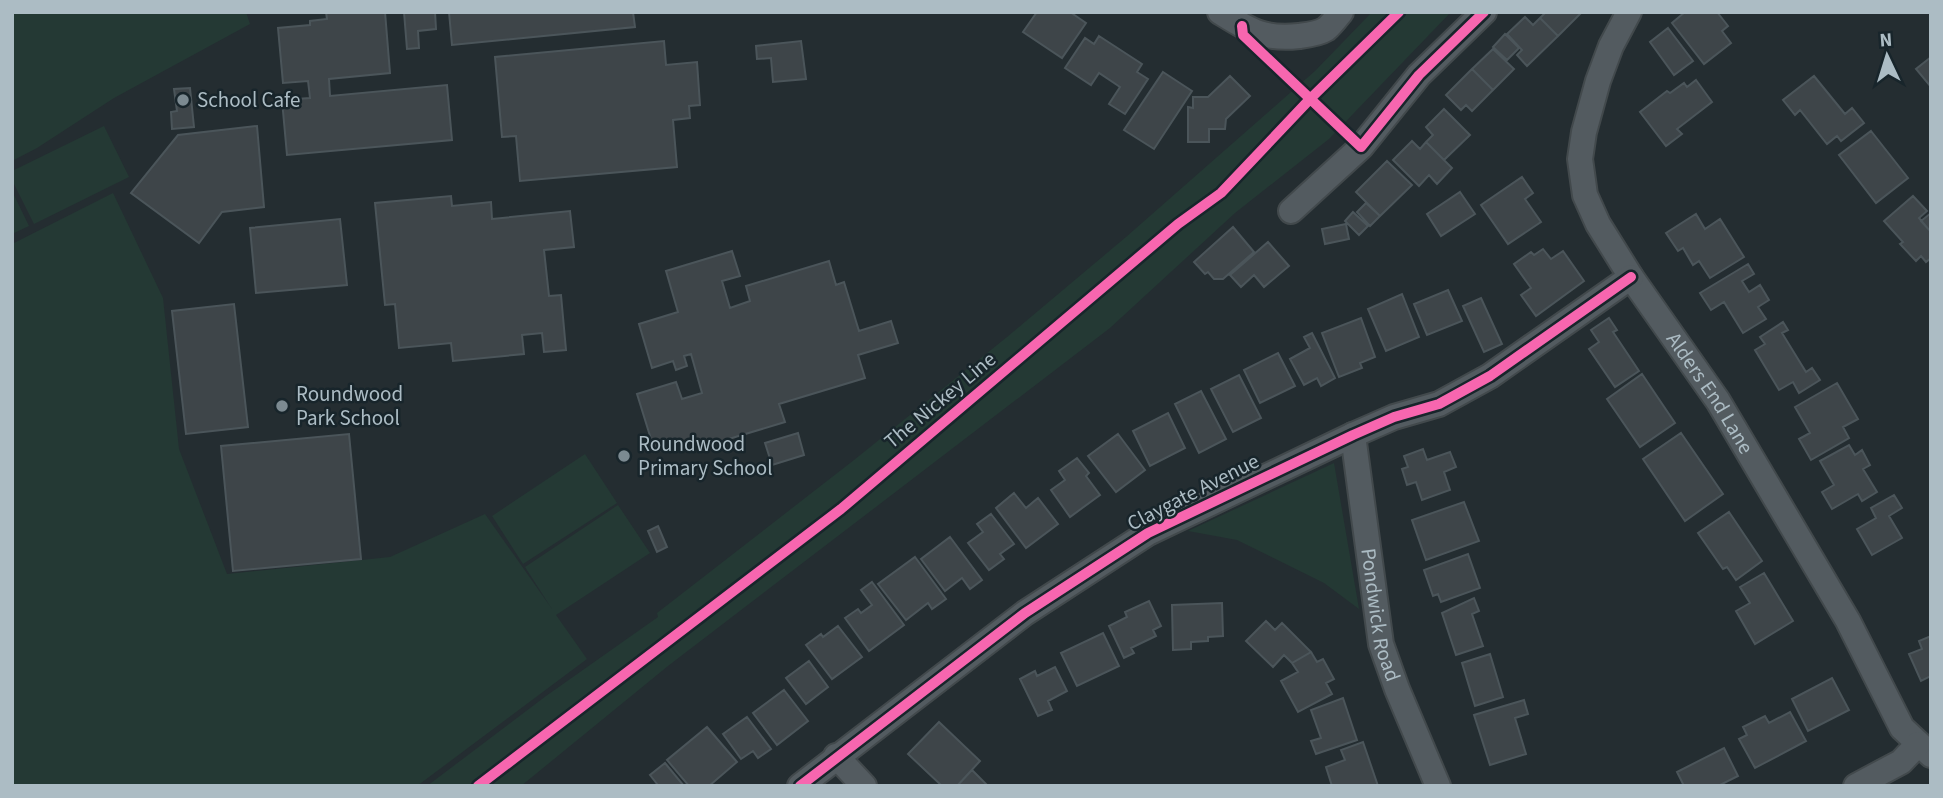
<svg xmlns="http://www.w3.org/2000/svg" width="1943" height="798" viewBox="0 0 1943 798" font-family="'Source Sans 3',sans-serif">
  <rect width="100%" height="100%" fill="#242d31"/>
  <!-- green -->
  <path fill="#243934" d="M12 12H246L250 24 114 98 37 148 12 161Z
    M1372 12H1451L1329 139 1235 213 1110 328 668 666 521 786H427L546 696 658 617 657 613 854 460 1007 337 1126 237 1315 71Z
    M104 126 129 177 34 224 12 180V171Z
    M12 191 29 226 12 234Z
    M113 193 163 298 179 449 227 574 390 557 485 514 552 609 525 567 618 505 650 553 556 615 587 659 417 786H12V244Z
    M585 454 617 503 523 564 492 516Z
    M1334 463 1359 609 1324 583 1237 540 1188 531Z"/>
  <!-- building -->
  <path fill="#3e4549" stroke="#4b555a" stroke-width="2" d="M326 12H385L390 73 329 79 330 96 447 85 452 140 287 155 282 100 310 98 308 81 283 83 278 28 310 25V21L327 19Z
    M404 12H435L436 29 418 31 419 48 407 49Z
    M449 12H633L635 27 452 45Z
    M1037 12H1070L1086 23 1062 58 1023 32Z
    M1546 12H1582L1558 36 1540 18Z
    M1685 12H1717L1728 26 1722 31 1731 43 1704 64 1672 23Z
    M1525 17 1533 25 1540 18 1558 36 1527 66 1517 55 1522 50 1507 34Z
    M1668 28 1693 61 1674 75 1650 42Z
    M1505 34 1519 48 1507 60 1493 47Z
    M1099 36 1142 64 1137 72 1148 79 1125 114 1109 104 1120 87 1099 73 1091 85 1065 68 1085 38 1094 44Z
    M664 41 666 65 697 62 700 105 689 106 690 118 673 120 677 167 520 181 516 136 502 137 495 57Z
    M801 41 806 79 773 82 771 58 757 59 756 46Z
    M1493 49 1514 69 1493 90 1472 69Z
    M1931 57V87L1916 69Z
    M1472 69 1493 90 1472 111 1466 105 1461 110 1446 95Z
    M1163 72 1192 91 1154 149 1124 130Z
    M1230 76 1250 96 1226 119 1225 129H1209V142H1188V107L1193 108V97H1208Z
    M1814 76 1845 114 1852 108 1864 123 1841 141 1837 136 1827 144 1800 110 1795 115 1783 100Z
    M1696 80 1712 102 1677 129 1682 134 1666 146 1640 112 1667 91 1670 93 1684 83 1687 87Z
    M190 88 194 127 172 129 171 112 177 111 174 89Z
    M1444 109 1470 135 1444 160 1426 142 1433 135 1426 127Z
    M257 126 264 207 222 212 199 243 131 193 178 135Z
    M1871 131 1908 178 1876 203 1839 155Z
    M1412 141 1420 149 1426 142 1452 168 1437 184 1429 175 1419 186 1393 160Z
    M1387 161 1412 185 1380 216 1356 192Z
    M1522 177 1533 193 1525 199 1541 222 1508 244 1481 205Z
    M1460 192 1475 214 1441 236 1427 214Z
    M451 196 452 206 491 202 492 219 570 211 574 247 544 250 549 296 561 295 566 350 544 352 542 333 522 335 524 354 453 361 451 343 399 348 395 304 385 305 375 203Z
    M1913 196 1927 211 1919 218 1931 232V258L1926 262 1921 256 1916 261 1900 244 1903 242 1884 221Z
    M1366 203 1380 216 1370 226 1357 212Z
    M1353 212 1368 226 1359 235 1345 221Z
    M1931 213V232L1921 221Z
    M1696 214 1705 229 1720 219 1744 257 1710 278 1699 261 1693 265 1683 248 1678 251 1666 233Z
    M340 219 347 285 256 293 250 228Z
    M1346 224 1349 239 1325 244 1322 229Z
    M1233 227 1254 252 1223 279H1214L1208 272 1205 274 1194 262Z
    M1268 242 1289 266 1264 287 1254 275 1241 287 1230 275Z
    M1543 249 1551 259 1563 251 1584 281 1536 316 1521 295 1531 288 1514 264 1531 252 1534 255Z
    M732 251 740 276 722 281 730 308 750 301 746 286 829 261 836 285 844 282 859 331 891 321 898 343 858 355 865 378 779 404 785 422 699 448 697 439 655 452 637 394 676 382 682 399 702 393 691 354 684 356 687 366 676 370 673 361 652 368 639 324 678 312 666 271Z
    M1748 264 1754 274 1742 281 1749 292 1760 285 1769 300 1758 307 1766 319 1743 333 1724 302 1711 310 1700 293Z
    M1448 290 1462 321 1427 335 1414 304Z
    M1402 294 1419 337 1386 351 1368 309Z
    M1481 298 1502 344 1484 352 1463 306Z
    M234 304 248 427 186 434 172 311Z
    M1361 318 1375 357 1360 363 1362 368 1339 377 1322 333Z
    M1609 318 1617 330 1613 332 1639 371 1615 387 1589 349 1599 342 1591 330Z
    M1783 322 1788 330 1782 333 1806 372 1812 368 1820 380 1799 393 1793 382 1779 390 1755 350 1765 344 1760 337Z
    M1312 333 1335 378 1321 386 1317 378 1304 385 1290 359 1310 348 1304 337Z
    M1278 353 1295 386 1260 403 1244 370Z
    M1642 374 1675 423 1640 447 1607 399Z
    M1239 375 1261 418 1233 432 1211 389Z
    M1837 383 1858 419 1843 427 1849 438 1811 460 1799 439 1810 433 1795 407Z
    M1201 391 1226 439 1199 453 1175 404Z
    M1168 413 1185 448 1150 466 1133 431Z
    M798 433 804 455 772 465 765 443Z
    M1681 433 1723 494 1685 521 1643 459Z
    M349 434 361 559 233 571 221 446Z
    M1118 434 1145 470 1116 492 1088 456Z
    M1849 445 1855 455 1862 450 1870 465 1863 469 1877 492 1862 501 1858 494 1832 509 1822 492 1834 485 1820 461Z
    M1423 449 1427 460 1450 452 1456 467 1444 472 1450 490 1422 500 1416 482 1407 485 1402 469 1408 467 1404 456Z
    M1077 458 1089 473 1086 476 1100 495 1070 517 1051 490 1065 480 1059 471Z
    M1014 493 1026 508 1038 498 1058 524 1026 548 996 508Z
    M1894 495 1902 508 1889 516 1902 538 1872 555 1857 529 1876 518 1871 508Z
    M1464 502 1479 541 1426 560 1412 520Z
    M1729 512 1762 561 1736 580 1727 567 1723 569 1698 533Z
    M991 514 1014 544 1000 554 1004 559 989 570 968 543 983 532 977 524Z
    M658 526 667 547 657 552 648 531Z
    M950 537 982 580 970 589 962 578 945 591 921 559Z
    M1468 554 1480 588 1441 602 1438 594 1433 596 1424 570Z
    M915 557 946 599 932 609 928 603 906 620 878 584Z
    M1764 573 1793 621 1755 644 1736 611 1750 603 1740 587Z
    M872 582 904 625 869 651 845 618 858 609 861 613 872 605 861 590Z
    M1474 598 1479 611 1472 614 1483 646 1456 655 1442 613Z
    M1149 601 1161 626 1153 630 1156 636 1131 648 1134 653 1124 658 1109 626 1127 617 1125 612Z
    M1222 603 1223 636 1208 637V641L1191 642V649L1173 650 1172 605Z
    M1266 621 1275 630 1282 623 1311 652 1292 663 1284 655 1273 667 1246 641Z
    M838 626 862 657 832 679 806 645 821 634 823 637Z
    M1103 633 1119 666 1077 686 1061 653Z
    M1931 636V676L1921 681 1909 654 1922 649 1919 641Z
    M1311 652 1317 662 1323 659 1334 679 1326 683 1332 694 1298 712 1281 681 1298 672 1292 663Z
    M1490 654 1503 697 1475 706 1462 663Z
    M809 661 828 687 806 704 786 678Z
    M1055 667 1067 691 1048 701 1052 710 1038 716 1020 679 1035 671 1037 676Z
    M1832 678 1849 710 1808 731 1792 699Z
    M784 690 808 721 777 745 753 713Z
    M1343 698 1357 740 1316 754 1311 741 1321 738 1311 710Z
    M1524 700 1528 714 1515 718 1526 754 1490 765 1474 715Z
    M1790 712 1806 741 1755 768 1739 739 1747 735 1743 727 1765 716 1769 723Z
    M747 717 771 749 758 758 753 751 741 759 723 734Z
    M939 722 980 761 957 786H942L908 754Z
    M707 727 737 762 709 786H689L667 760Z
    M1363 742 1378 786H1332L1326 767 1345 760 1341 750Z
    M1724 748 1738 776 1718 786H1684L1677 772Z
    M665 763 684 786H655L657 784 650 775Z
    M972 770 988 786H957Z"/>
  <g fill="none" stroke-linecap="round" stroke-linejoin="round">
    <defs>
      <g id="minor">
        <path d="M1220 12C1249 30 1263 40 1299 36 1307 35 1318 34 1326 29 1331 25 1337 17 1341 12"/>
        <path id="s1" d="M1629 12 1611 46 1598 81 1584 132 1580 159 1585 195 1598 224 1631 277 1718 401 1848 621 1902 728 1931 755"/>
        <path d="M1291 211 1361 147 1419 75 1484 12"/>
        <path id="s2" d="M1353 435 1381 644 1397 689 1438 786"/>
        <path d="M836 756 864 786"/>
        <path d="M800 786 1025 613 1148 533 1353 435 1394 417 1439 404 1490 376 1631 277"/>
        <path d="M1856 786 1901 762 1918 744"/>
      </g>
    </defs>
    <!-- minor casing -->
    <use href="#minor" stroke="#42494c" stroke-width="28"/>
    <!-- minor -->
    <use href="#minor" stroke="#535b60" stroke-width="24"/>
    <defs>
      <path id="cycleway" d="M1242 26 1243 35 1361 147 1419 75 1484 12
        M478 786 841 509 1178 224 1221 193 1311 98 1399 12
        M800 786 1025 613 1148 533 1353 435 1394 417 1439 404 1490 376 1631 277"/>
    </defs>
    <!-- cycleway casing -->
    <use href="#cycleway" stroke="#18252b" stroke-width="15"/>
    <!-- cycleway -->
    <use href="#cycleway" stroke="#f766af" stroke-width="10"/>
  </g>
  <!-- markers -->
  <g fill="#7c8a91" stroke="#18252b" stroke-width="2.5">
    <circle cx="183" cy="100" r="7"/>
    <circle cx="282" cy="406" r="7"/>
    <circle cx="624" cy="456" r="7"/>
  </g>
  <g text-anchor="middle" stroke-width="5" stroke-linejoin="round" paint-order="stroke">
    <!-- poi labels -->
    <g font-size="21" fill="#acbcc4" stroke="#18252b" text-anchor="start">
      <text x="197" y="107">School Cafe</text>
      <text x="296" y="401">Roundwood<tspan x="296" dy="24">Park School</tspan></text>
      <text x="638" y="451">Roundwood<tspan x="638" dy="24">Primary School</tspan></text>
    </g>
    <!-- street labels -->
    <g font-size="21" fill="#acbcc4" stroke="#18252b">
      <text dy="7" stroke="none"><textPath href="#s1" startOffset="427">Alders End Lane</textPath></text>
      <text transform="translate(940 400) rotate(-40)" y="7">The Nickey Line</text>
      <text transform="translate(1193 492) rotate(-27)" y="7">Claygate Avenue</text>
      <text dy="7" stroke="none"><textPath href="#s2" startOffset="182">Pondwick Road</textPath></text>
    </g>
  </g>
  <!-- border -->
  <rect width="1943" height="798" fill="none" stroke="#acbcc4" stroke-width="28"/>
  <!-- north arrow -->
  <g transform="translate(1887 56) rotate(356)" stroke="#18252b" stroke-width="5" paint-order="stroke">
  <path d="M0-5L12 26L0 18L-12 26Z" fill="#acbcc4"/>
  <text y="-10" font-size="19" font-weight="bold" text-anchor="middle" fill="#acbcc4">N</text>
  </g>
</svg>
